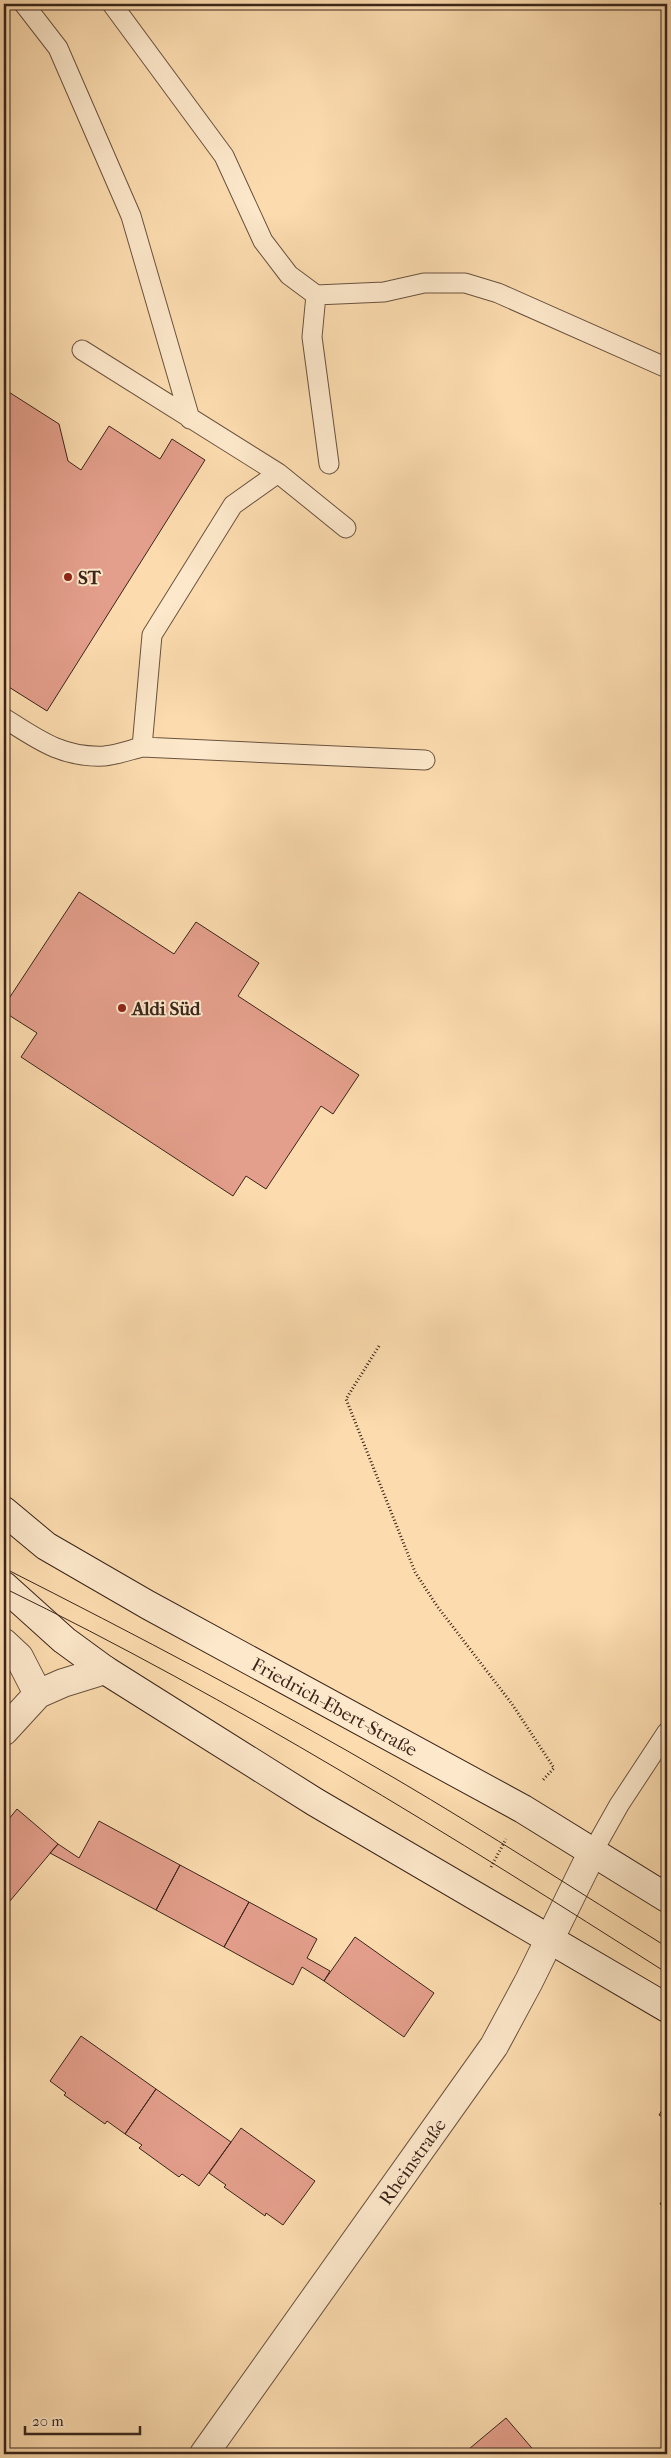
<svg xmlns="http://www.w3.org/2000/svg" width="671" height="2458" viewBox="0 0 671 2458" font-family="'IM FELL French Canon',serif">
  <rect width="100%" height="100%" fill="#fcdcaf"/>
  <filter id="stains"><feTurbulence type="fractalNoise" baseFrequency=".004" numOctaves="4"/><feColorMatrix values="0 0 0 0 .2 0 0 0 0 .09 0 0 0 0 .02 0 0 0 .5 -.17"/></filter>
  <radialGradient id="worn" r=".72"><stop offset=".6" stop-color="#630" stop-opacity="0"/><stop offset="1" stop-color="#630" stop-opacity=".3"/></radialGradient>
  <!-- building -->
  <path fill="#e49f8c" stroke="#3a251a" d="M4 389 59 424 68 461 81 470 109 426 160 459 172 439 205 460 47 711 4 684Z
    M79 892 174 954 196 922 259 963 238 996 359 1075 333 1114 321 1106 266 1189 246 1176 233 1196 21 1057 37 1033 4 1012V1006Z
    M17 1809 58 1844 4 1908V1825Z
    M99 1821 180 1865 156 1910 50 1853 58 1844 79 1858Z
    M180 1865 249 1902 224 1947 156 1910Z
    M249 1902 317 1939 307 1958 330 1971 324 1981 302 1967 293 1985 224 1947Z
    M355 1937 434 1993 404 2037 324 1981Z
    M81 2036 156 2089 125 2134 107 2121 105 2124 64 2095 66 2093 50 2081Z
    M156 2089 231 2142 199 2186 182 2174 179 2177 139 2148 142 2145 125 2134Z
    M667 2102V2120L659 2115Z
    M241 2128 315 2181 283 2225 266 2213 265 2216 224 2187 226 2185 209 2173Z
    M667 2193V2209L660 2204Z
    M506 2418 537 2454H463Z"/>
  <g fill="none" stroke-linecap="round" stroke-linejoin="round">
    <defs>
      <path id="lane" d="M24 4 58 48 131 216 190 419
        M112 4 224 156 263 241 289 275 316 295 384 292 424 283H465L498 293 667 368
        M316 295 312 337 329 464
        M82 350 278 473 233 505 152 635 142 747
        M278 473 346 528
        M4 718C37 739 62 758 104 756 116 755 130 750 142 747L425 760
        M592 1853 619 1805 667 1732"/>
      <g id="street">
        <path d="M4 1643 19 1657 38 1694"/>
        <path d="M4 1731 38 1694 63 1683 105 1670"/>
        <path id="s1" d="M204 2454 494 2046 529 1981 592 1853"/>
      </g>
      <g id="secondary">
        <path id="s2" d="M4 1511 46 1546 148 1605 523 1809 667 1898"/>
        <path d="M4 1586 64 1640 105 1670 315 1802 667 2008"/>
      </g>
    </defs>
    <!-- lane casing -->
    <use href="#lane" stroke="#6a533f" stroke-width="21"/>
    <!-- street casing -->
    <use href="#street" stroke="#6a533f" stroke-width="30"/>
    <!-- secondary casing -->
    <use href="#secondary" stroke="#3a251a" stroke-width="30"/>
    <!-- path -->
    <path stroke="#3a251a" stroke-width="3" stroke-dasharray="1 2.5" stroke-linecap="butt" d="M379 1346 346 1399 415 1572 437 1606 512 1704 554 1768 542 1781
      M491 1867 506 1839"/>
    <!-- lane -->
    <use href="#lane" stroke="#fde8cb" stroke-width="19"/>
    <!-- street -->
    <use href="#street" stroke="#fde8cb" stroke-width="28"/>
    <!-- secondary -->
    <use href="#secondary" stroke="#fde8cb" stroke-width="28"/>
    <!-- tram -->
    <path stroke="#3a251a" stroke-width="1" d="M4 1568C136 1635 268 1704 396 1779 488 1833 577 1891 667 1947
      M4 1588C234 1700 452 1836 667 1973"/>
  </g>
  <!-- markers -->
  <g fill="#8f2418" stroke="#fde8cb" stroke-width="2">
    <circle cx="68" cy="577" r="5"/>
    <circle cx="122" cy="1008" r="5"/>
  </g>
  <g text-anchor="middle" stroke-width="4" stroke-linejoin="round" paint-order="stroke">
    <!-- poi labels -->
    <g font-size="19" font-weight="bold" fill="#3a251a" stroke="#fde8cb" text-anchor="start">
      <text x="78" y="584">ST</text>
      <text x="132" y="1015">Aldi Süd</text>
    </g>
    <!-- street labels -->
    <g font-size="19" fill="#3a251a" stroke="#fde8cb">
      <text dy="7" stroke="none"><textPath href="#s2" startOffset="385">Friedrich-Ebert-Straße</textPath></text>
      <text dy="7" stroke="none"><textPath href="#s1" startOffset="359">Rheinstraße</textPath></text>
    </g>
  </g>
  <!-- margin -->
  <rect width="671" height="2458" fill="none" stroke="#fcdcaf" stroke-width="20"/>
  <rect x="5" y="5" width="661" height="2448" fill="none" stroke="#3a251a" stroke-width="2.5"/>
  <rect x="10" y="10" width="651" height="2438" fill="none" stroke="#3a251a"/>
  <!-- scale -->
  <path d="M25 2426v8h115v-8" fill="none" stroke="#3a251a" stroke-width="2.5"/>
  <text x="32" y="2426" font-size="15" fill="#3a251a" stroke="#fde8cb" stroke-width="4" paint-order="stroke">20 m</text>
  <rect width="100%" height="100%" filter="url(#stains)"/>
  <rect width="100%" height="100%" fill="url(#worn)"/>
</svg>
